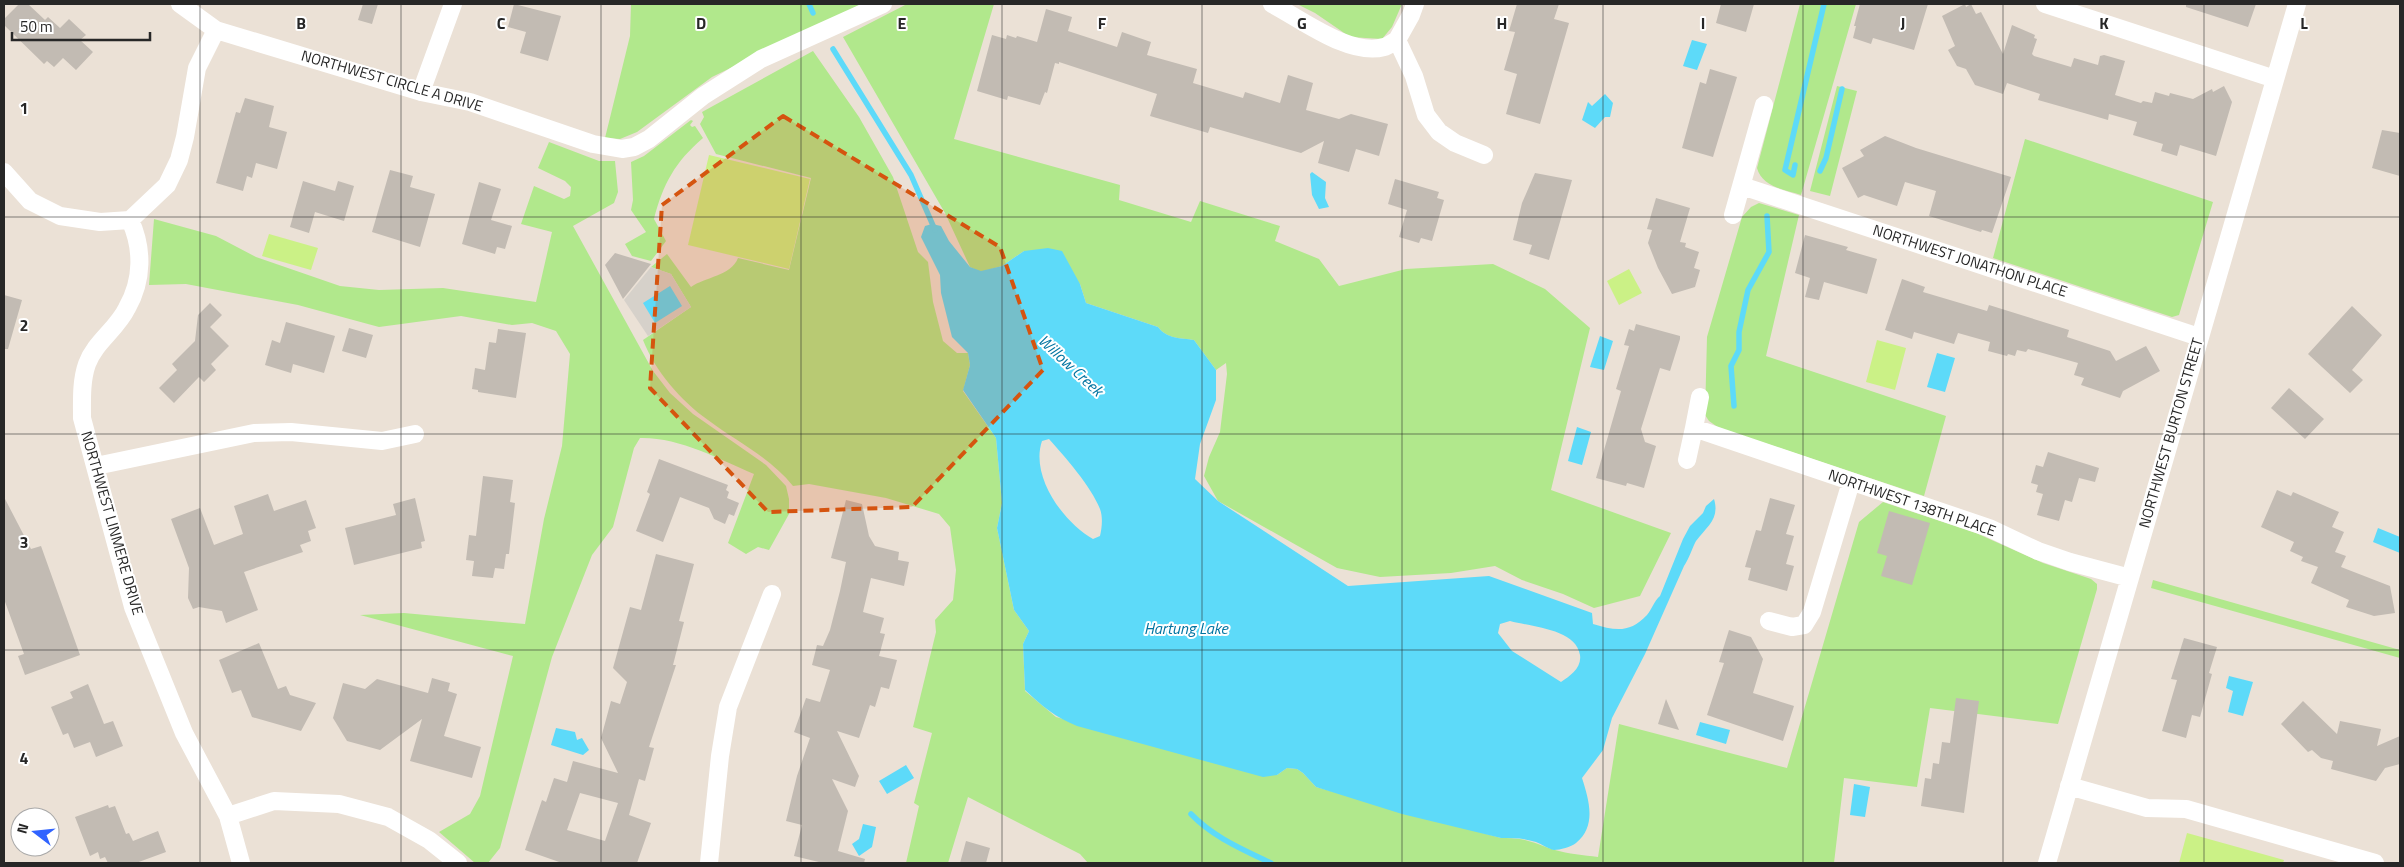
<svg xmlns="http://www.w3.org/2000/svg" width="2404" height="867" viewBox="0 0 2404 867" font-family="'Titillium Web',sans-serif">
  <rect width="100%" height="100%" fill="#ebe1d6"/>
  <!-- green -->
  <path fill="#b1e88c" d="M631 4H862L712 77 637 132 620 139 605 138 630 36Z
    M907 4H994L954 139 1120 185 1119 200 1191 222 1200 201 1280 226 1275 241 1319 259 1339 286 1406 269 1493 264 1545 289 1590 328 1551 490 1671 533 1640 596 1594 608 1563 594 1522 580 1495 566 1451 573 1380 577 1337 568 1218 501 1204 476 1209 457 1220 432 1227 374 1226 363 1216 370 1194 340C1180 338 1167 339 1158 327L1086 303 1080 284 1024 251 1002 266 981 272 970 267 945 213 843 37Z
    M1297 4H1402L1392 27 1382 39 1350 37 1315 13Z
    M1800 4H1856L1801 195C1785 190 1762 187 1757 168Z
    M813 51 859 117 893 177 918 252 928 262 933 302 943 341 957 353H968L970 365 963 391 996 438 1002 503 997 528 1014 610 1029 631 1023 644 1025 691 1056 717 1277 775 1287 768 1297 769 1303 773 1316 787 1501 838C1525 837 1533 843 1555 850 1568 854 1584 855 1598 857L1619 724 1787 768 1859 522 1883 502 1976 533 2043 563 2091 579 2097 584V589L2058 724 1930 708 1917 787 1844 778 1834 863H1088L1080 854 968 797 948 863H906L919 806 914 803 932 733 913 727 936 632 935 620 953 600 956 570 950 527 939 514 886 498 809 484 793 486C770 457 737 442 708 420 681 401 655 371 643 340L691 307 671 274 651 267 667 254 691 287C705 277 731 276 738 258L789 270 811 178 716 154 700 124 704 117 702 112Z
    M1837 86 1857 91 1830 196 1810 191Z
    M691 120 693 121 690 125 692 127 695 126 703 138C675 162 663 184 654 219L666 241 651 261 632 256 625 244 646 232 631 210 633 200 631 162 644 156Z
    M2025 139 2213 202 2179 315 2172 317 1993 258Z
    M549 142 599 161H615L618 192 614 203 573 226 653 371 670 393 693 414 766 465 786 486 789 499V514L769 550 758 547 746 554 728 543 754 474C719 459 679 437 640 438L634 448 613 527 592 555 552 657 500 848 488 863H475L439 832 470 814 480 796 513 656 360 615 404 613 525 624 544 519 562 446 570 354 556 331 532 323 512 325 461 316 379 327 298 305 186 284 149 285 154 219 216 236 256 257 340 286 379 290 443 288 536 302 552 232 521 224 534 186 564 199 570 196 571 187 565 181 538 168Z
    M1759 203 1799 215 1766 356 1946 416 1924 496 1719 428 1709 421 1705 415 1707 337 1742 217 1751 207Z
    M2153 580 2400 650V658L2151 588Z"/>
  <!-- pitch -->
  <path fill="#cbf186" d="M709 155 810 179 789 269 688 245Z
    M269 234 318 248 311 270 262 256Z
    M1629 269 1642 293 1619 305 1607 281Z
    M1877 340 1906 348 1895 390 1866 382Z
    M2187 833 2284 860 2283 863H2179Z"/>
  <!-- plaza -->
  <path fill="#d6d1ca" d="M651 267 671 274 691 307 648 336 624 300Z"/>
  <!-- water -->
  <path fill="#5ddaf9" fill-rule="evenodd" d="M1692 40 1707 44 1697 70 1683 66Z
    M1605 94 1613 103 1610 117H1605L1595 128 1582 120 1588 102 1592 106Z
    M1312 172 1326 182 1325 198 1329 207 1319 209 1312 195 1310 174Z
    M932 224 941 226 949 241 970 267 981 271 1002 266 1024 251 1048 248 1062 251 1080 284 1086 303 1158 327C1167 339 1181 338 1194 340L1216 370V400L1200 444 1195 479 1218 501 1348 586 1489 576 1592 613 1593 624C1616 631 1630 633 1647 615 1652 609 1654 601 1660 596L1683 539 1690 526 1703 513 1706 506 1714 499C1720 519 1707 526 1696 541 1693 546 1689 559 1684 566L1645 654 1612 718 1603 750 1582 778C1589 800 1597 826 1576 843 1571 847 1560 850 1554 850 1548 849 1542 844 1536 842 1524 838 1513 838 1501 838L1402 814 1316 787 1303 773 1297 769 1287 768 1277 775 1263 777 1077 726C1055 717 1043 707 1025 690L1023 644 1029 631 1014 610 997 528 1002 503 996 438 963 390 970 365 968 353 952 337 941 293 940 275 921 237 925 226ZM1049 439C1065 457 1091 486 1100 509 1103 517 1102 528 1100 536L1093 539C1063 522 1030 476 1042 441ZM1510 621C1532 627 1576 629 1580 655 1582 668 1570 676 1561 682L1512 651 1498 633 1500 624Z
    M670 286 682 306 655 323 643 303Z
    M1600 336 1613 341 1604 370 1590 367Z
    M1937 353 1955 358 1945 392 1927 387Z
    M1577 427 1591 432 1582 465 1568 461Z
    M2378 528 2400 537V553L2373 542Z
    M2229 676 2253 682 2243 716 2228 712 2233 691 2226 688Z
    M1700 722 1730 730 1726 744 1696 735Z
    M556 728 575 732 577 740 582 738 589 750 583 755 551 745Z
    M906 765 914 778 887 794 879 781Z
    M1854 784 1870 787 1865 817 1850 815Z
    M863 824 876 827 872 847 859 856 852 844 859 839Z"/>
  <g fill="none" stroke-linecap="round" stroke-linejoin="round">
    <!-- stream -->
    <path stroke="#5ddaf9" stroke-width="5.5" d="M809 4 813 13
      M833 49 911 175 935 230
      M1795 165 1793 175 1785 170 1824 4
      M1820 171 1826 158 1842 89
      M1734 406 1731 366 1739 350V332L1748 290 1769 252 1767 216
      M1191 814C1213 837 1242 849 1271 863"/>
  </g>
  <!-- building -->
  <path fill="#c2bbb3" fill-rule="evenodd" d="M19 4H28L45 20 48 17 60 28 69 19 86 35 80 40 93 52 76 70 63 58 54 67 47 61 44 64 4 25V19Z
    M363 4H378L372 24 358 20Z
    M514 4 561 16 548 61 520 53 526 32 508 27Z
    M1517 4H1559L1554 19 1569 23 1540 124 1506 114 1517 74 1504 70 1515 32 1509 31Z
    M1721 4H1754L1746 32 1716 23Z
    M1860 4H1928L1914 50 1873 38 1871 44 1853 38 1856 26H1854Z
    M1965 4 1966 7 1971 4 1976 14 1981 12 2003 54 2012 25 2035 35 2034 38 2037 39 2032 54 2034 56 2071 67 2074 58 2098 65 2100 56 2104 55 2125 61 2115 95 2141 103 2143 101 2152 103 2155 92 2169 96 2170 93 2193 99 2212 89 2213 92 2224 86 2232 102 2216 156 2180 145 2177 156 2161 151 2163 144 2133 135 2137 122 2109 114 2108 120 2084 113 2038 100 2040 94 2007 83 2003 94 1975 85 1966 69 1957 66 1948 50 1955 46 1942 16Z
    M2186 4H2256L2248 27 2186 7Z
    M1046 9 1072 17 1068 31 1117 47 1122 32 1151 42 1147 55 1197 69 1193 83 1243 98 1245 92 1280 103 1288 75 1313 83 1306 110 1339 119 1351 114 1388 124 1379 156 1356 149 1349 172 1318 163 1324 141 1301 153 1210 127 1208 133 1150 116 1157 94 1059 62V64L1055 63 1047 93 1045 92 1040 105 1008 96 1007 100 977 91 992 35 1006 39 1007 35 1016 38 1017 36 1037 42Z
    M1710 69 1737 77 1713 157 1682 148 1700 82 1706 84Z
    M245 98 274 106 269 127 287 132 277 169 256 163 252 178 247 176 243 191 216 183 236 112 240 113Z
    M2382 130 2400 133V176L2372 168Z
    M1885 136 1916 148 2011 177 1992 233 1982 230 1981 232 1929 216 1936 191 1905 182 1897 206 1864 195 1858 198 1842 168 1864 156 1860 150Z
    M390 170 413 176 410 187 435 194 420 247 372 232Z
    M1535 173 1572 180 1549 260 1529 254 1532 245 1513 240 1522 203Z
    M1395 179 1439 192 1437 198 1444 200 1432 241 1421 238 1419 243 1399 237 1407 210 1388 204Z
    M303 181 335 191 338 181 354 186 344 221 315 212 309 233 290 227Z
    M479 182 501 189 491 220 512 226 505 249 497 247 495 254 462 244Z
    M1656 198 1690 208 1680 242 1686 243 1685 247 1699 252 1694 268 1700 270 1695 287 1672 294 1658 268 1648 243 1652 230 1647 229Z
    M1805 235 1848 247 1846 250 1877 259 1867 294 1824 282 1819 300 1805 297 1810 278 1795 273Z
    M615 253 651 264 623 299 605 265Z
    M1902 279 1925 287 1923 292 1987 311 1989 305 2069 330 2067 337 2110 351 2116 361 2146 346 2160 371 2123 391 2120 398 2081 385 2084 378 2074 375 2078 363 2028 349 2026 352 2017 350 2015 356 2008 354 2007 356 1988 351 1990 342 1958 333 1954 344 1914 332 1912 339 1885 330Z
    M4 295 22 300 8 349H4Z
    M210 303 222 315 210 327 229 346 211 364 216 370 204 382 199 377 174 403 159 388 177 370 172 364 195 341 198 315Z
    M2352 306 2382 335 2352 370 2363 380 2350 393 2308 354Z
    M286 322 335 336 324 373 293 364 291 373 265 365 272 340 280 343Z
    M1636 324 1680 336V339L1670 371 1660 368 1641 429 1645 442 1656 446 1644 488 1627 483 1626 486 1596 478 1621 391 1616 389 1629 346 1624 345 1629 329 1634 331Z
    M349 328 373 335 366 358 342 351Z
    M498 329 526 333 516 398 478 392V390L472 389 475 368 485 370 489 342 496 343Z
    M2289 388 2324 419 2305 439 2271 408Z
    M2048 452 2099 468 2095 482 2079 478 2072 502 2065 500 2059 521 2037 515 2043 494 2036 492 2038 485 2031 483 2036 465 2043 467Z
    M659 459 728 485 726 490 729 492 727 498 739 503 734 516 729 514 725 524 714 519 709 508 680 497 663 542 636 531 650 494 647 492Z
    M483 476 513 480 510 502 515 503 509 554H506L504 569 495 568 493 578 472 576 474 561 466 560 469 535 476 536Z
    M2277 490 2291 496 2293 492 2339 512 2332 527 2344 532 2335 552 2346 556 2341 567 2390 586 2395 613 2374 616 2346 607 2349 600 2311 583 2318 567 2301 561 2303 557 2290 551 2294 542 2261 527Z
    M268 494 274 511 306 500 316 528 308 531 311 541 300 545 303 552 244 572 258 610 226 623 222 611 199 607 193 609 188 598 189 568 171 519 200 508 214 545 243 534 234 506Z
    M4 497 31 549 41 546 80 655 25 675 18 656 24 654 4 599Z
    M415 498 425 541 421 542 422 548 354 565 345 528 396 515 393 504Z
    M1770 498 1795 505 1786 534 1794 536 1786 564 1794 566 1787 591 1748 580 1751 568 1745 567 1756 530 1761 531Z
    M846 500 862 504 869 536 875 546 899 552 898 560 909 562 904 586 871 578 863 612 884 618 880 633 885 634 879 656 897 660 889 689 881 687 875 707 870 705 859 738 837 731 859 776 855 787 832 779 848 811 838 851 865 859 864 863H823L794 856 802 825 786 821 797 776 810 738 794 732 806 698 820 702 830 670 812 665 817 645 823 646 830 630 840 591 846 562 831 558Z
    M1889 511 1930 523 1912 585 1881 576 1887 556 1877 553Z
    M656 554 694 564 679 621 684 622 673 665H676L649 747 654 748 645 781 639 779 629 815 651 823 637 863H562L525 850 542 800 546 802 554 778 567 782 573 761 618 773 601 738 611 701 620 704 627 682 613 668 630 607 641 610ZM580 793 618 803 605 841 567 830Z
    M1729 630 1751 637 1763 659 1753 693 1794 706 1783 741 1707 715 1724 663 1719 662Z
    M2184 638 2217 647 2209 673 2212 674 2200 717 2192 715 2186 738 2162 731 2177 680 2171 679Z
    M259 643 278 689 286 686 290 695 316 703 301 731 252 717 241 690 232 693 219 660Z
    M432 678 450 683 448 691 457 694 444 736 481 747 472 778 410 761 422 719 380 750 347 741 333 718 343 683 365 689 377 679 428 693Z
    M88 684 104 724 113 721 123 746 96 757 90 742 74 748 68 733 63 735 51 707 73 698 70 692Z
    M1956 698 1979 701 1964 813 1921 806 1925 778 1931 779 1933 763 1939 764 1942 742 1950 743Z
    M1666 699 1679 730 1658 724Z
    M2303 701 2337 734 2340 721 2381 729 2377 746 2400 736V764L2385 768 2376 781 2331 769 2333 761 2321 758 2312 750 2308 752 2281 724Z
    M108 805 109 808 115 806 126 834 129 833 133 841 158 831 166 852 136 863H108L105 857 100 859 98 852 90 856 75 817Z
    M966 841 990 848 986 863H960Z"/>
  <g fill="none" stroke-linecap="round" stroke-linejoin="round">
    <!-- street -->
    <path stroke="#fff" stroke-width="18" d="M180 4 216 30 421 92 470 102 593 144 622 149 634 147 649 139 703 96 761 59 883 4
      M1272 4C1301 19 1350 57 1384 47 1388 46 1393 42 1397 40L1414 76 1426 115 1439 132 1455 143 1484 155
      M2045 4 2275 79
      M1397 40 1411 15 1415 4
      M421 92 453 4
      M4 172 30 201 60 216 100 222 130 220 167 185 179 160 185 137 197 68 216 30
      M1742 186 2199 337
      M1733 215 1764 105
      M130 220C143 248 143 280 127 308 117 329 95 342 87 364 81 381 82 400 82 418L133 607 184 733 228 816 274 801 339 804 388 817 429 840 458 863
      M1694 428 1700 397
      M1687 460 1694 428 1989 528 2038 551 2070 562 2130 578
      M96 466 254 433 291 432 382 441 415 434
      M1769 621 1792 627 1804 625 1812 612 1851 482
      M2069 786 2147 808 2186 809 2375 863
      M228 816 241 863
      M709 863 720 756 728 707 772 594
      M2047 863 2297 4"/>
  </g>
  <!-- marked area -->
  <path fill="#d5540f" fill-opacity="0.2" stroke="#d5540f" stroke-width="4" stroke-dasharray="10 6" stroke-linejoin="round" d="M783 116 1000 247 1043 370 912 507 768 512 650 388 662 205Z"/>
  <!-- grid -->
  <path fill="none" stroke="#272727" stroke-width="1" stroke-opacity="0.55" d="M200 4V863M401 4V863M601 4V863M801 4V863M1002 4V863M1202 4V863M1402 4V863M1603 4V863M1803 4V863M2003 4V863M2204 4V863M4 217H2400M4 434H2400M4 650H2400"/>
  <g text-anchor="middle" stroke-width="4" stroke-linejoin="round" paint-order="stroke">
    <!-- street labels -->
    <g font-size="15" fill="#272727" stroke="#fff">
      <text transform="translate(392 81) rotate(16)" y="5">NORTHWEST CIRCLE A DRIVE</text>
      <text transform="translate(1970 261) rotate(18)" y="5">NORTHWEST JONATHON PLACE</text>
      <text transform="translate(2171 433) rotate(-74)" y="5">NORTHWEST BURTON STREET</text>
      <text transform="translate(1912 503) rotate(19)" y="5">NORTHWEST 138TH PLACE</text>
      <text transform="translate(112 523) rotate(74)" y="5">NORTHWEST LINMERE DRIVE</text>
    </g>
    <!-- water labels -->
    <g font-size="16" font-style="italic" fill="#0174a1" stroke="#fff">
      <text transform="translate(1071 365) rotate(43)" y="6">Willow Creek</text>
      <text x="1186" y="634">Hartung Lake</text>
    </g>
  </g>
  <g font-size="16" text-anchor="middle" font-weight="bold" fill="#272727" stroke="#fff" stroke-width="4" stroke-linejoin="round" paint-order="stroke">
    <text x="301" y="29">B</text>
    <text x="501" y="29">C</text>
    <text x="701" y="29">D</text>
    <text x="902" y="29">E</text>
    <text x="1102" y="29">F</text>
    <text x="1302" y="29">G</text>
    <text x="1502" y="29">H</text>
    <text x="1703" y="29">I</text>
    <text x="1903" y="29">J</text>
    <text x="2104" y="29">K</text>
    <text x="2304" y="29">L</text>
    <text x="24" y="114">1</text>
    <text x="24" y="331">2</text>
    <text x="24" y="548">3</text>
    <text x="24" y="764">4</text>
  </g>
  <!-- border -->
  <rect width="2404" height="867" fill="none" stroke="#272727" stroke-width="10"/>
  <!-- north arrow -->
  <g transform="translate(35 832) rotate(286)"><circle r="24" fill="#ffffff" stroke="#a9a9a9"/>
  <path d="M0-4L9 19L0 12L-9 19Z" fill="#3063ff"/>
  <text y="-8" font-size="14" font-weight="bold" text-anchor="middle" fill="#272727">N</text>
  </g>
  <!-- scale -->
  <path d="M12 32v8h138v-8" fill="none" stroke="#272727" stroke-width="2.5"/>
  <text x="20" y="32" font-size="15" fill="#272727" stroke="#ffffff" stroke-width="4" paint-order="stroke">50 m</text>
</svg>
